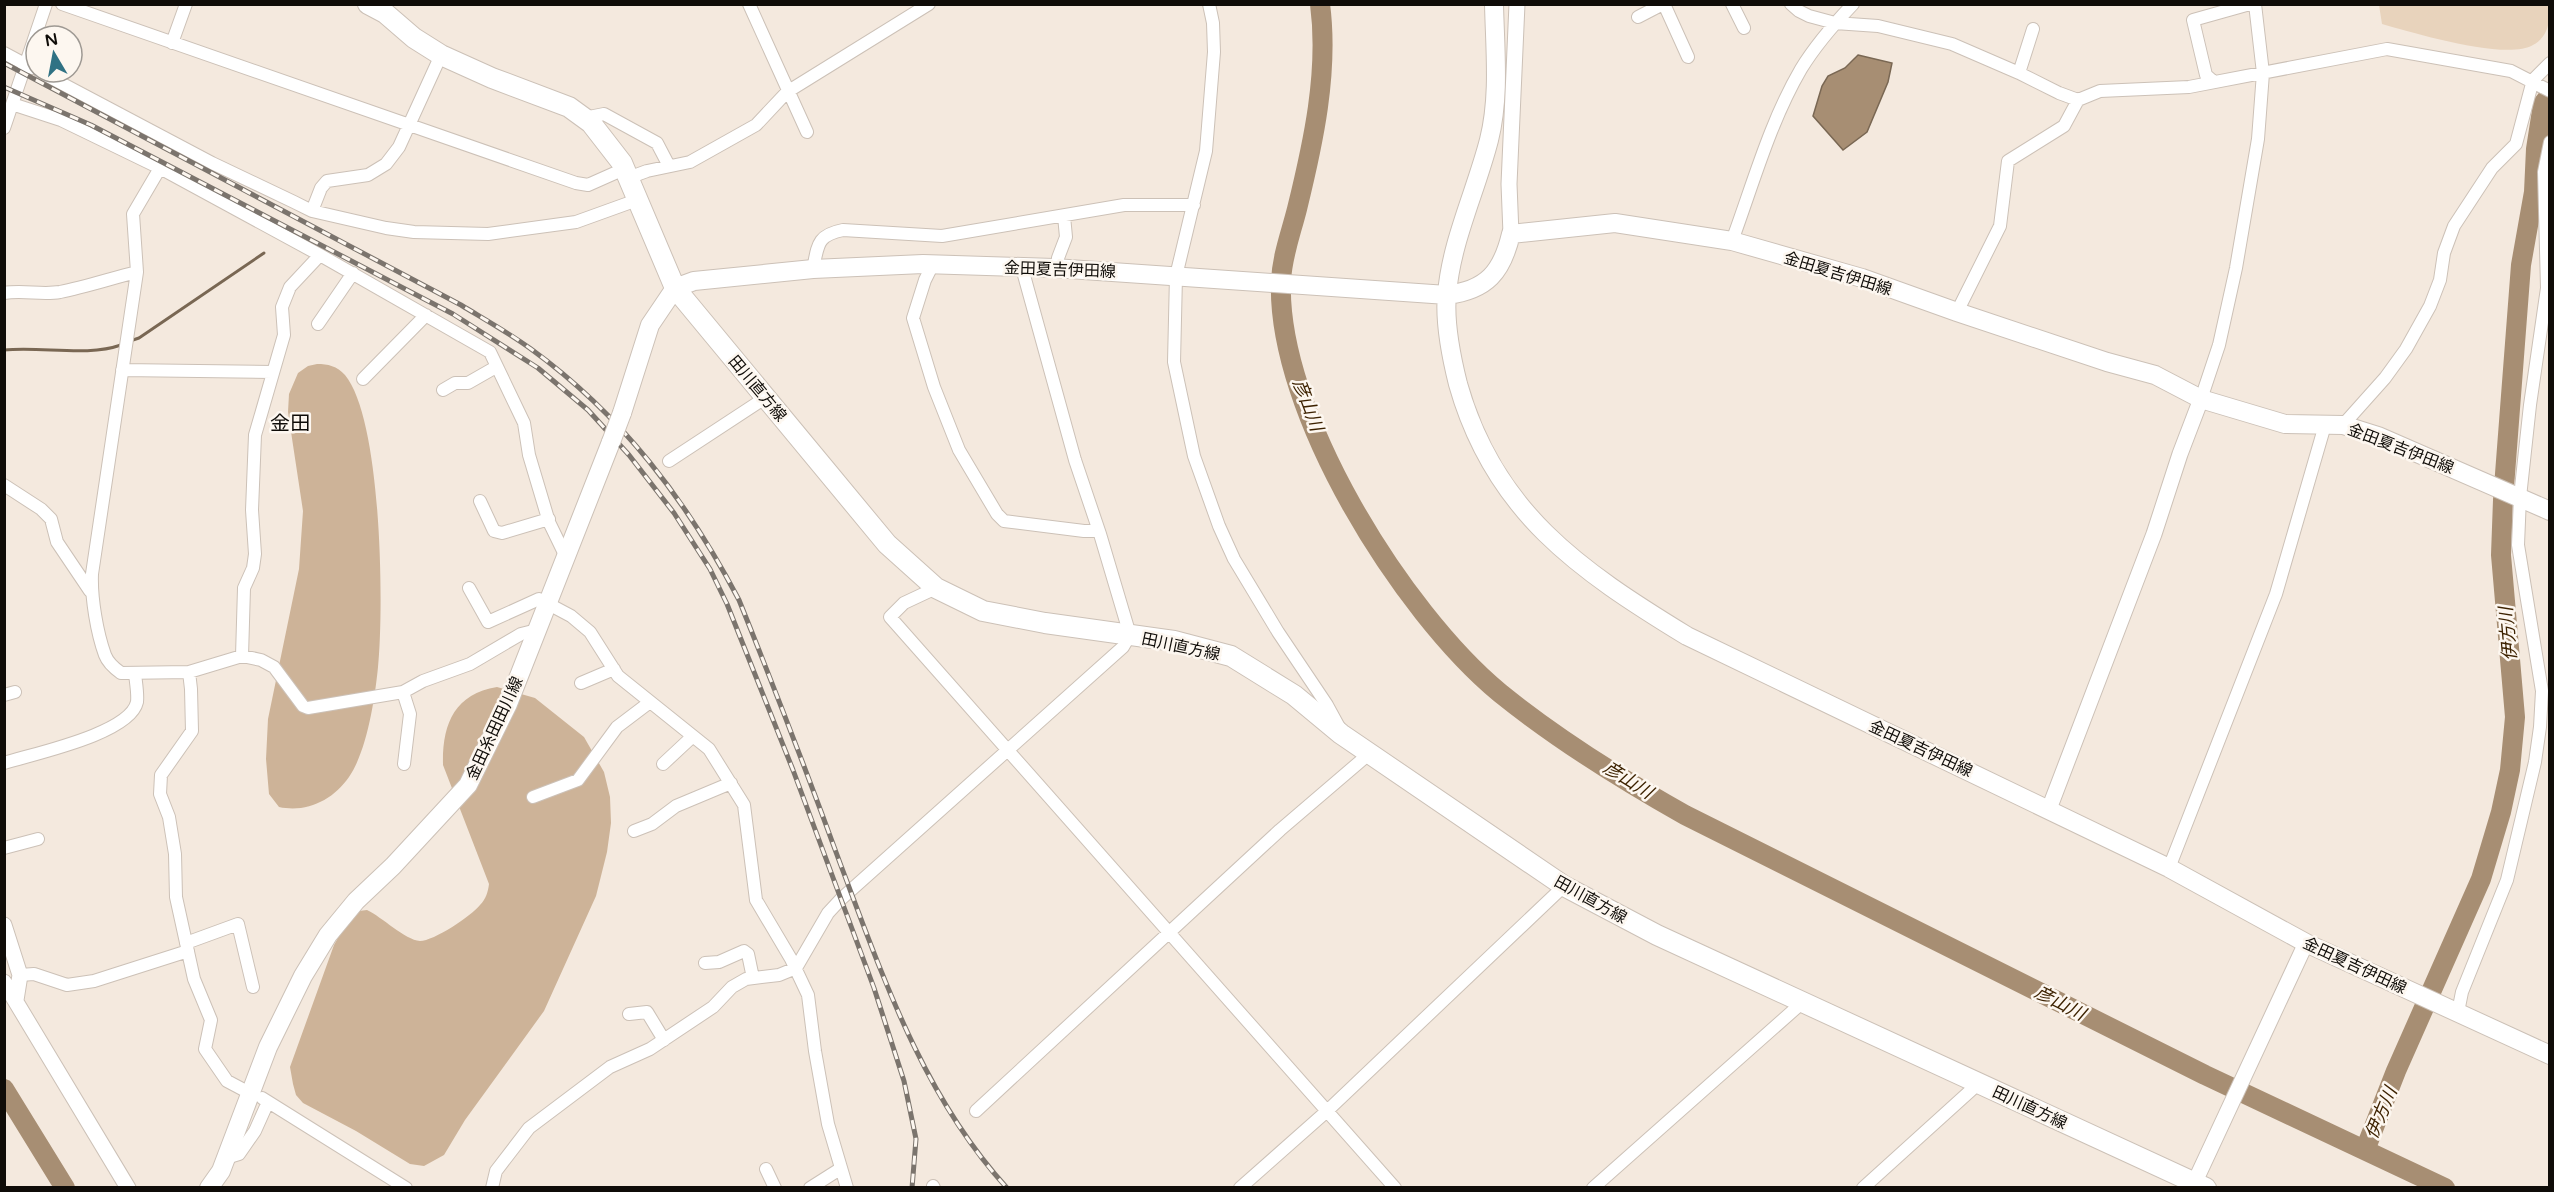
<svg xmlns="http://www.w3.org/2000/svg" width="2554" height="1192" viewBox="0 0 2554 1192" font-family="'Varela Round','Noto Sans JP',sans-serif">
  <rect width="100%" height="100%" fill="#f4e9de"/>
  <!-- green -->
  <path fill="#e8d3bc" d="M2379 5H2549C2550 21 2549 36 2533 45 2506 61 2414 33 2382 24Z"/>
  <!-- forest -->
  <path fill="#cdb398" d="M317 364C328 364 337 366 345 375 382 420 384 607 378 667 375 698 367 751 349 777 333 800 307 813 279 807L269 794 266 759 268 719 299 569 303 511 288 412 289 394 298 373 308 366Z
    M497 687 535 698 584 737 604 772 610 797 611 823 607 852 596 896 544 1011 465 1120 444 1155 424 1166 410 1164 356 1131 303 1103 296 1095 293 1084 290 1067 334 945 349 918 359 911 367 910C382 917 405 940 420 941 434 941 471 916 480 905 486 899 488 892 489 884L443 765C442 725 454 694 497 687Z"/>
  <!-- water -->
  <path fill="#a78e73" stroke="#796753" stroke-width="1.5" d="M1858 55 1892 63 1888 82 1867 132 1843 150 1813 116 1822 86 1828 76 1845 68Z"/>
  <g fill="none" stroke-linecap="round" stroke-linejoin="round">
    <!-- stream -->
    <path stroke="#796753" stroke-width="3" d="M130 341 139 338 264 253
      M4 350C41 346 87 357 121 345"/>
    <!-- river -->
    <path stroke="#a78e73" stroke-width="20" d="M1320 4C1329 72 1313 144 1297 209 1291 233 1282 256 1281 281 1276 411 1402 612 1500 693 1557 739 1621 779 1685 815L2205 1075 2445 1188
      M4 1089 65 1188
      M2365 1150 2396 1071 2481 879 2501 812 2510 770 2515 717 2501 555 2503 500 2521 265 2534 192 2536 149 2543 104 2550 95"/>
    <defs>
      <path id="minor" d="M62 4 576 183 588 185 624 169
        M749 4 807 132
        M1209 4 1213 23 1214 52 1206 151 1176 276 1174 362 1194 456 1219 526 1234 559 1278 632 1327 705 1339 727
        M1664 4 1688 57
        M1732 4 1744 28
        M1791 4 1799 11 1809 16 1835 23 1878 26 1952 44 2019 73 2059 93 2078 100 2100 91 2189 87 2387 49 2511 71 2550 91
        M1638 17 1663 4
        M172 43 186 4
        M4 53 32 68
        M40 72 212 163 294 202 312 211 386 228 414 232 488 234 576 222 637 200
        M2019 73 2033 29
        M2214 82 2206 75 2193 20 2250 4
        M12 104 61 120 160 168 320 255 490 352 524 423 529 455 549 522 566 557
        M584 118 604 114 657 143 669 166
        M4 128 46 4
        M160 168 133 214 137 272 92 574C91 598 97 633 105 655 108 663 114 668 121 673L189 672 242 656 261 660 274 667 303 706 308 708 403 692 423 681 470 664 521 634 537 630
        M628 178 647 171 690 162 756 125 787 92 929 4
        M312 211 321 188 327 181 368 175 386 164 399 147 441 55
        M1732 241C1753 184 1770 122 1801 69 1815 46 1834 24 1853 4
        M933 264 925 280 913 318 934 387 959 450 997 514 1004 521 1084 531H1099
        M1057 268 1058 258 1066 237 1064 216
        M813 269C818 245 817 235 843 230L942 236 1124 205H1194
        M4 293C23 290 42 295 60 292 86 287 112 278 137 272
        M1957 312 2000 226 2008 161 2064 126 2078 100
        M318 324 353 273
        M122 370 273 372
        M363 379 426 315
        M443 390 455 383H468L496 367
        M2201 399 2219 345 2236 268 2258 139 2263 73 2255 4
        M2343 425 2385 378 2406 349 2430 306 2440 280 2444 253 2454 226 2492 168 2516 144 2533 80 2550 63
        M669 461 765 398
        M4 485 41 509 51 519 57 542 90 591
        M480 501 494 531 502 533 549 519
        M469 588 488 622 539 599 571 616 590 632 618 676 709 749 744 805 756 900 791 959 808 995 815 1051 828 1124 847 1188
        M936 588 904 603 890 617 1395 1188
        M242 656 244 588 253 568 255 554 252 510 255 435 284 335 282 307 290 287 320 255
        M189 672 191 689 192 731 161 775 160 794 169 817 175 854 176 897 194 979 211 1020 205 1049 227 1081 244 1090
        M581 683 614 669
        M403 692 410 714 404 764
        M4 695 15 692
        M4 763C32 754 130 734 137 702 138 694 136 683 135 674
        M663 764 693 736
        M533 797 578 780 617 727 650 702
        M634 831 652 824 676 806 731 783
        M4 848 38 839
        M2169 868 2276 594 2325 425
        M186 943 238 924 253 987
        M705 963 719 962 744 951 748 954 753 978
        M20 975 34 974 67 985 94 981 188 951
        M2458 1012 2462 992 2507 880 2535 762 2540 727 2542 691 2518 545 2520 497 2530 405 2547 288 2544 172 2550 142
        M629 1014 647 1012 664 1040
        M262 1098 406 1188
        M976 1111 1280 830 1370 753
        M226 1158 239 1154 255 1131 268 1102
        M766 1169 775 1188
        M933 1186 934 1188
        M492 1188 496 1171 529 1128 610 1067 650 1049 713 1007 732 987 746 979 779 975 796 968 828 913 841 899 1123 647 1130 635 1100 534 1075 460 1022 268
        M810 1188 840 1169
        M1240 1188 1327 1111 1564 886
        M1593 1188 1804 1001
        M1863 1188 1979 1083"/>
      <path id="tertiary" d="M1511 234 1509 184 1517 4
        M2049 809 2154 534 2180 454 2201 399
        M4 925 20 975 16 1000
        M4 982 128 1188
        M2192 1188 2306 943"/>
      <path id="secondary" d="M1494 4C1495 50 1500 96 1489 140 1476 191 1451 242 1447 294 1444 323 1451 356 1458 384 1494 512 1579 570 1687 636L2169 868 2306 943 2550 1055
        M622 413 650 325 675 288 694 281 813 269 923 264 1054 268 1447 295C1487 290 1502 272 1511 234L1615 223 1732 241 1862 278 1957 312 2107 362 2155 375 2201 399 2285 424 2343 425 2378 436 2550 511
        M209 1188 221 1171 268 1047 303 976 328 935 356 901 393 866 468 785 508 704 611 442"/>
      <path id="primary" d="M368 4 385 13 414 38 441 55 492 78 569 107 591 123 622 163 675 288 887 544 936 588 983 611 1045 623 1174 641 1231 656 1294 695 1341 734 1564 886 1657 935 2206 1188"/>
    </defs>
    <!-- minor casing -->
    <use href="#minor" stroke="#ccc1b7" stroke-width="14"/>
    <!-- tertiary casing -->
    <use href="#tertiary" stroke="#ccc1b7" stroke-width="17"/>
    <!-- secondary casing -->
    <use href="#secondary" stroke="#ccc1b7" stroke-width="20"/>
    <!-- primary casing -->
    <use href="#primary" stroke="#ccc1b7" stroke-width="22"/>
    <!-- minor -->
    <use href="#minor" stroke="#fff" stroke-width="12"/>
    <!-- tertiary -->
    <use href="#tertiary" stroke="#fff" stroke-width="15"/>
    <!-- secondary -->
    <use href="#secondary" stroke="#fff" stroke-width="18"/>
    <!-- primary -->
    <use href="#primary" stroke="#fff" stroke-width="20"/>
    <defs>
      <path id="rail" d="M4 63 461 305C484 319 509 333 531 349 622 415 687 501 739 600 774 687 808 775 840 863 883 977 923 1096 1007 1188
        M4 87 91 125 453 314 538 368 588 410 629 455 674 513 710 569 727 604 793 770 874 988 904 1081 916 1139 912 1188"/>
    </defs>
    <!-- rail casing -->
    <use href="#rail" stroke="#7b746d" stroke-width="5"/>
    <!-- rail -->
    <use href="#rail" stroke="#fdf7f0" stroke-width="3" stroke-dasharray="9" stroke-linecap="butt"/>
    <defs>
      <path id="secondary-bridge" d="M611 442 622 413"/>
    </defs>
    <!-- secondary-bridge casing -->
    <use href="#secondary-bridge" stroke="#ccc1b7" stroke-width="20" stroke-linecap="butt"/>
    <!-- secondary-bridge -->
    <use href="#secondary-bridge" stroke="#fff" stroke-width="18"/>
  </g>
  <g text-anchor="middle" stroke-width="5" stroke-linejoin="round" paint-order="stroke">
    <!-- street labels -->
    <g font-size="16" fill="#0f0c08" stroke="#fdf7f0">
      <text transform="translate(1060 269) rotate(2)" y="6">金田夏吉伊田線</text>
      <text transform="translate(1838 273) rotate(17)" y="6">金田夏吉伊田線</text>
      <text transform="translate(758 388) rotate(50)" y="6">田川直方線</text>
      <text transform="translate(2401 448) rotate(21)" y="6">金田夏吉伊田線</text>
      <text transform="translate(1181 646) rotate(12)" y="6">田川直方線</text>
      <text transform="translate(494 728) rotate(-65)" y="6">金田糸田田川線</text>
      <text transform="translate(1921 748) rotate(25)" y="6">金田夏吉伊田線</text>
      <text transform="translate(1591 899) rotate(29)" y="6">田川直方線</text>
      <text transform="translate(2355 965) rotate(25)" y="6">金田夏吉伊田線</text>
      <text transform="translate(2030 1107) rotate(25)" y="6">田川直方線</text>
    </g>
    <!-- water labels -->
    <g font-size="18" font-style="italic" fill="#3d2200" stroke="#fdf7f0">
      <text transform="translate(1308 405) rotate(69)" y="6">彦山川</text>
      <text transform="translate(2508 634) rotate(-95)" y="6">伊方川</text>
      <text transform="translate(1628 780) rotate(32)" y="6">彦山川</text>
      <text transform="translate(2060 1003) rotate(27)" y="6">彦山川</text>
      <text transform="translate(2381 1113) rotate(-67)" y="6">伊方川</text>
    </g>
    <!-- quarter labels -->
    <g font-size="20" fill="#0f0c08" stroke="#fdf7f0">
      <text x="290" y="430">金田</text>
    </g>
  </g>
  <!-- border -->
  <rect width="2554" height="1192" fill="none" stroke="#0f0c08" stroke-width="12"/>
  <!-- north arrow -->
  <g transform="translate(54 54) rotate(350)"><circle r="28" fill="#fdf7f0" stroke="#9e9993" stroke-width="1.5"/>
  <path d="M0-4.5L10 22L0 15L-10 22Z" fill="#307284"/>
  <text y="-9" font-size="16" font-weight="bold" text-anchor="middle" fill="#0f0c08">N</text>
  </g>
</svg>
